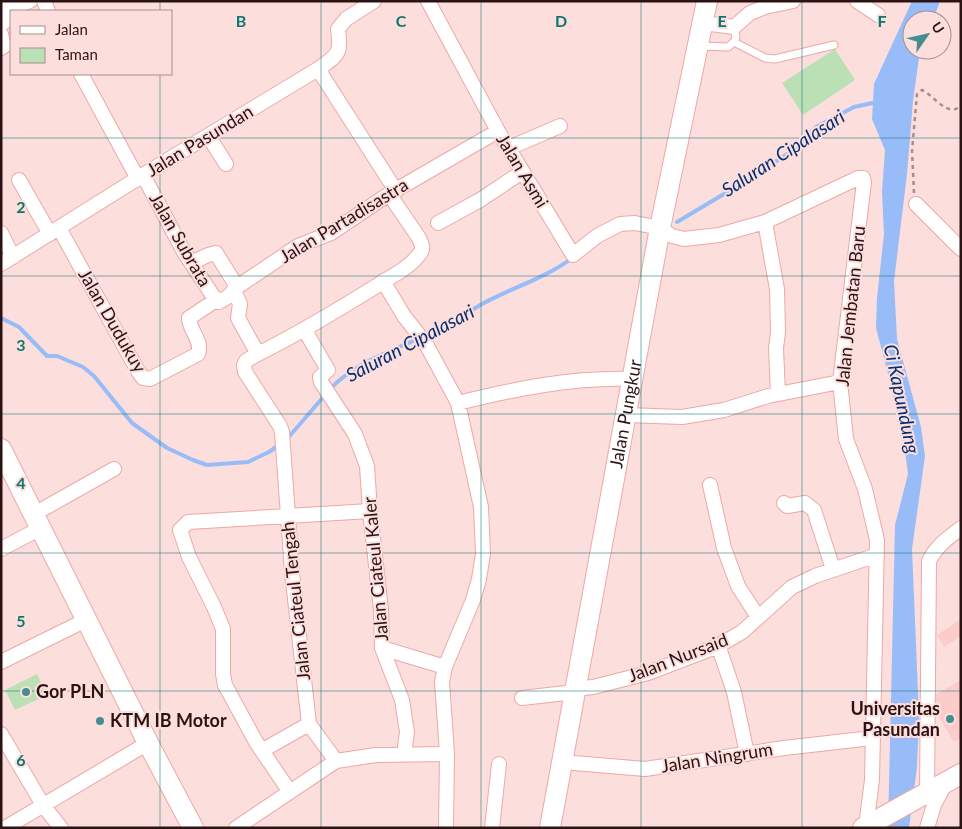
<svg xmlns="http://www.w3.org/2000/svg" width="962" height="829" viewBox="0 0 962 829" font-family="Lato,sans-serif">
  <rect width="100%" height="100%" fill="#fcdedd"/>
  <!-- built -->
  <path fill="#fcccca" d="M961 619V636L944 647 937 635Z
    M961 680V738L954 742 928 699Z"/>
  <!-- green -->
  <path fill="#bce0b5" d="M835 49 855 80 803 115 782 83Z
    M37 674 47 695 15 710 5 690Z"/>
  <!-- water -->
  <path fill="#98bcf8" d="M912 1H940L933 20H912V50H921L919 58 913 101 907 174 894 281 897 339 921 427 925 456 912 549 919 717 917 767 909 828H888L895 525 908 474 905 451 890 381 876 328 877 298 884 234 882 192 885 150 872 119 874 84Z"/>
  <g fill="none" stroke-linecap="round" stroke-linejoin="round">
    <!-- stream -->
    <path stroke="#98bcf8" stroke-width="4" d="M677 222 724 194 797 148 816 127 854 107 877 102
      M1 318 19 327 47 356H57L83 367 94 376 132 423 167 448 193 460 207 465 248 462 269 452 279 445
      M424 336C445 328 463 315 482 304 511 288 546 278 572 258
      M329 390C352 365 387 352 418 339
      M287 439 325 395"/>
    <defs>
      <path id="lane" d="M734 42 765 58 775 59 834 45
        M700 46 728 47 734 42 736 37 734 27"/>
      <path id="street" d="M4 1 5 9 30 1
        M44 1 48 11
        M428 1 498 131 573 255 597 236 620 224 635 223 660 228 672 236 684 239 719 235 765 222 858 178H863L864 182 840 382 846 439 865 489 877 540 872 780 866 826
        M857 1 878 15
        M703 23 734 27 750 13 765 7 793 1
        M1 24 8 20 5 9
        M1 34 4 46 1 48
        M318 69 396 191
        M81 74 138 179
        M209 137 226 164
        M509 148 560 126
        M143 175 184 252 213 296 219 302 229 296 237 287 298 246 331 233 389 194 498 131
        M19 180 50 234
        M916 204 961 249
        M765 222 777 289 778 332 776 348 778 394
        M438 223 480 200 522 172
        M59 228 138 371 143 378 150 379 198 354C203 341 189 330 189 318L216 300
        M1 233 13 257
        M191 263 208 255 216 253 237 287
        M1 264 143 175 318 69C339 54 341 55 338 29L346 19 374 1
        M383 281 404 316 426 344 458 403 481 507 483 554 479 579 473 600 445 667 442 682 447 754 446 828
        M234 291 240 304 238 318 258 354
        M304 329 328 370 320 377 321 382 355 434 367 466 370 511 381 610 382 648 402 700 407 732 404 754
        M458 403C515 389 572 377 632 379
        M626 415 682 417 724 410 768 396 840 382
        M710 485 724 548 738 586 758 617
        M784 503 787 506 805 503 814 510 833 569
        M34 514 114 469
        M1 549 41 528
        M718 645 734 692 747 754
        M382 648 445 667
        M1 662 86 620
        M575 689 593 687 648 673 716 647 742 632 792 587 815 576 877 555
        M522 698 575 692
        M1 734 43 805 61 828
        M263 750 309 724
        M336 761 309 724 292 572 282 432 280 426 245 372 244 365 246 361 254 356C296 335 338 310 378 285 392 276 411 267 421 252 424 247 421 243 419 238L389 194
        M562 762 645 769 784 748 872 738
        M290 792 256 742 225 685 223 674V629L214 607 189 557 180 530 188 522 370 511
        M927 793 929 561C936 546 948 538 961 528
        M5 828 148 743
        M236 828 336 761 376 755 447 754
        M492 828 499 764
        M927 828 934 805 946 782"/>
      <g id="secondary">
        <path d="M1 449 148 743 193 828"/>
        <path id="s1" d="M550 828 660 228 707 1"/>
        <path d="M863 828 961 774"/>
      </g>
    </defs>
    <!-- lane casing -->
    <use href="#lane" stroke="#eda8a7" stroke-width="9"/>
    <!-- street casing -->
    <use href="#street" stroke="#eda8a7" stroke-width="16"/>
    <!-- secondary casing -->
    <use href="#secondary" stroke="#eda8a7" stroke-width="22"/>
    <!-- path -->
    <path stroke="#a88c8b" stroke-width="2.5" stroke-dasharray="4 4" stroke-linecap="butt" d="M914 193 912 151 917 94 922 90C935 96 947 118 961 106"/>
    <!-- lane -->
    <use href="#lane" stroke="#fff" stroke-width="7"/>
    <!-- street -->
    <use href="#street" stroke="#fff" stroke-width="14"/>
    <!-- secondary -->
    <use href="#secondary" stroke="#fff" stroke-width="20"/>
  </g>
  <!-- grid -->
  <path fill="none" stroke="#0f766e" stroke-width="1" stroke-opacity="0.55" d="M160 1V11M321 1V828M481 1V828M641 1V828M802 1V828M160 74V828M1 138H961M1 276H961M1 414H961M1 553H961M1 691H961"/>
  <!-- markers -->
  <g fill="#468d91" stroke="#fcdedd" stroke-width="2">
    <circle cx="26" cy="692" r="5"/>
    <circle cx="950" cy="719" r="5"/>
    <circle cx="100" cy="721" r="5"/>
  </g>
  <g text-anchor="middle" stroke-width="4" stroke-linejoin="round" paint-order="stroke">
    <!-- street labels -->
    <g font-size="18" fill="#2c1313" stroke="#fcdedd">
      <text transform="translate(200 141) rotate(-31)" y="6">Jalan Pasundan</text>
      <text transform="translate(522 171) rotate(59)" y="6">Jalan Asmi</text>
      <text transform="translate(344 221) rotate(-31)" y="6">Jalan Partadisastra</text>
      <text transform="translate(180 240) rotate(60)" y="6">Jalan Subrata</text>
      <text transform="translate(851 306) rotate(-84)" y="6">Jalan Jembatan Baru</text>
      <text transform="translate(112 321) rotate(60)" y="6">Jalan Dudukuy</text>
      <text dy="6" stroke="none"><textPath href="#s1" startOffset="421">Jalan Pungkur</textPath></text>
      <text transform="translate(376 569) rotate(-95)" y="6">Jalan Ciateul Kaler</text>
      <text transform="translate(296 601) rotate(-96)" y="6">Jalan Ciateul Tengah</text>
      <text transform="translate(678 658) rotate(-21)" y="6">Jalan Nursaid</text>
      <text transform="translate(717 758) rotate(-9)" y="6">Jalan Ningrum</text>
    </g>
    <!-- poi labels -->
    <g font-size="18" font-weight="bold" fill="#2c1313" stroke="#fcdedd" text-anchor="start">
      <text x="36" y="698">Gor PLN</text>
      <text x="940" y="715" text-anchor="end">Universitas<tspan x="940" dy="21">Pasundan</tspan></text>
      <text x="110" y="727">KTM IB Motor</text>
    </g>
    <!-- water labels -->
    <g font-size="19" font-style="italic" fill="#073073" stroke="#fcdedd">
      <text transform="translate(783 153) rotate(-33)" y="7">Saluran Cipalasari</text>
      <text transform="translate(410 343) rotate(-28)" y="7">Saluran Cipalasari</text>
      <text transform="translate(902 399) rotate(78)" y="7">Ci Kapundung</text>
    </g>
  </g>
  <g font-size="16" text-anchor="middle" font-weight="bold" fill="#0f766e" stroke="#fcdedd" stroke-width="4" stroke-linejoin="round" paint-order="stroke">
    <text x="241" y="27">B</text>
    <text x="401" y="27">C</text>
    <text x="561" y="27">D</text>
    <text x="722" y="27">E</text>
    <text x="882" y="27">F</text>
    <text x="21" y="213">2</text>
    <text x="21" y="351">3</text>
    <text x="21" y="489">4</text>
    <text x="21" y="627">5</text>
    <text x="21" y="766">6</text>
  </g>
  <!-- border -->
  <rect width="962" height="829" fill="none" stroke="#2c1313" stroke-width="5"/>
  <!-- legend -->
  <rect x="10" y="10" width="162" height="65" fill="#fcdedd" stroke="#a98d8c"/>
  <rect x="20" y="26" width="25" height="8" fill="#ffffff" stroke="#a98d8c"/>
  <text x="55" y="35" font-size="15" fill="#2c1313">Jalan</text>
  <rect x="20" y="48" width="25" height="15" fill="#bce0b5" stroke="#a98d8c"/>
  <text x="55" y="60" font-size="15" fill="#2c1313">Taman</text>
  <!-- north arrow -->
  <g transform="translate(927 35) rotate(56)"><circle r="24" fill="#fcdedd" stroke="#a98d8c"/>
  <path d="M0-4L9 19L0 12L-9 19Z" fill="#468d91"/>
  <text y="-8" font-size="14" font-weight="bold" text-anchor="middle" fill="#2c1313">U</text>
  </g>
</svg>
